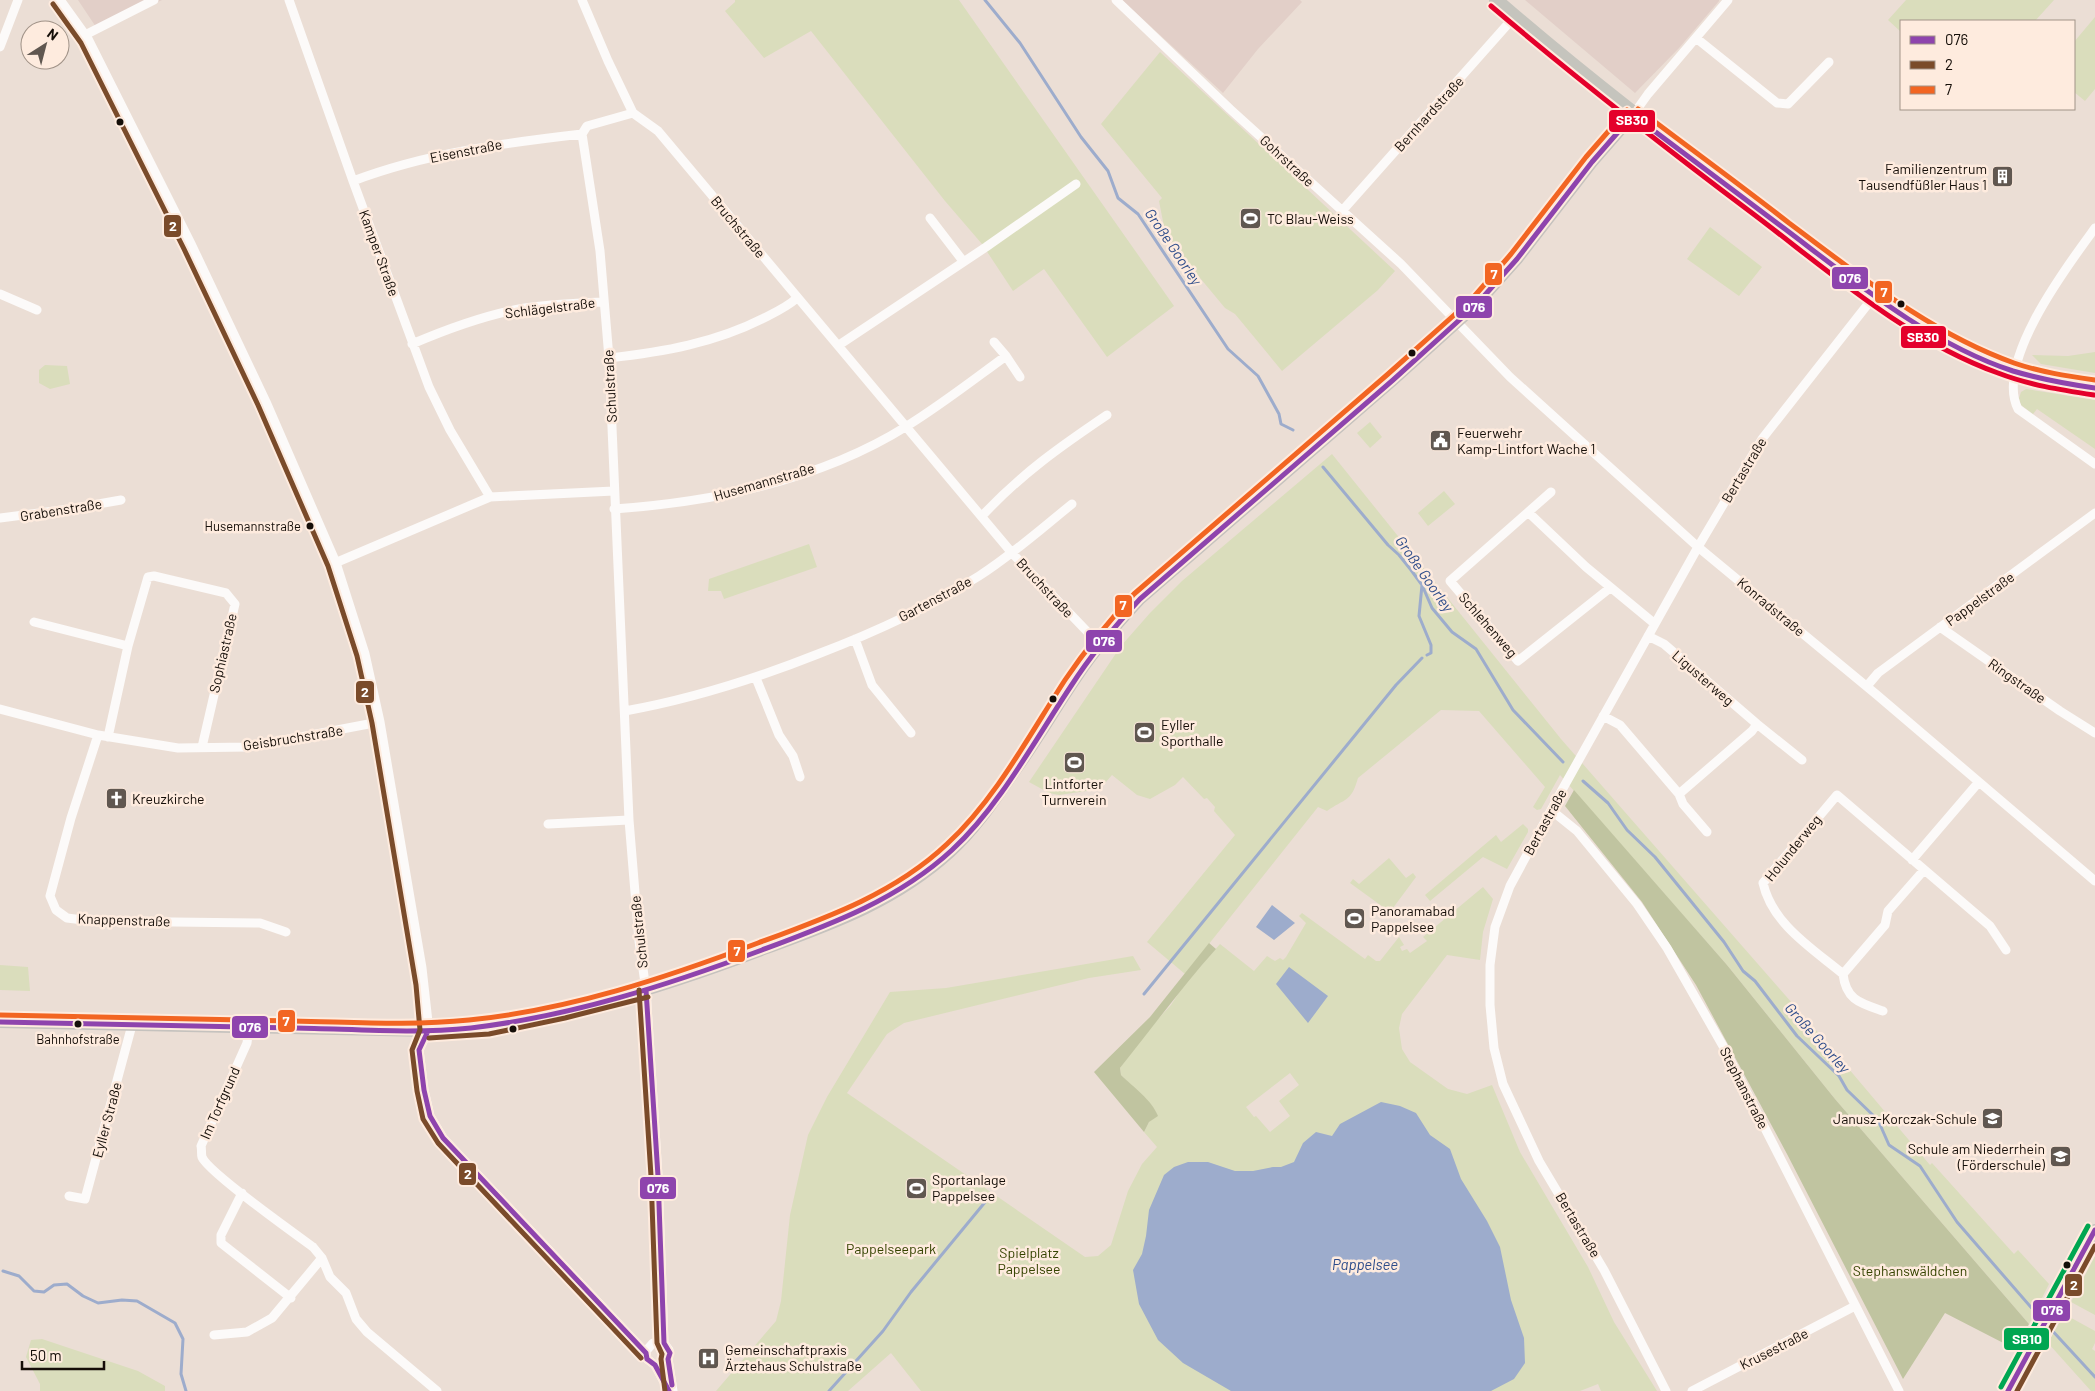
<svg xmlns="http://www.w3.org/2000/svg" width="2095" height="1391" viewBox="0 0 2095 1391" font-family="Barlow,sans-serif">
  <rect width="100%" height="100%" fill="#ebded5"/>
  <!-- commercial -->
  <path fill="#e2cfc8" d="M78 0H162L98 30Z
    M1122 0H1300L1302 2 1258 49 1223 93Z
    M1525 0H1719V1L1679 48 1635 93Z"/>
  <!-- green -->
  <path fill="#daddbc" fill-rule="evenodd" d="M735 0H959L1174 306 1107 357 1044 269 1013 291 982 244 945 201 811 31 764 58 725 11 735 2Z
    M1906 0H2054L2035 21H1901V32L1888 20Z
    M2095 17V89L2085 101 2074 92V42Z
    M1160 52 1395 271 1378 290 1282 371 1235 314 1225 308 1166 237 1159 201 1162 198 1101 124Z
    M1710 227 1762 267 1739 296 1687 259Z
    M2095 352V373L2041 364 2032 355 2068 356Z
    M45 365 67 366 70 384 50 389 39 383V370Z
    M2026 389 2095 400V449L2037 409 2033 414 2021 405 2019 398 2021 392Z
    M1370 422 1382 437 1370 448 1357 433Z
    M1332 454 1561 739 1821 1036 1930 1165 1932 1163 2014 1254 2018 1250 2049 1284 2029 1324 1835 1099 1727 965 1560 775 1541 809 1537 810 1533 807 1545 787 1479 711 1441 710 1358 778C1351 803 1345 798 1327 811L1318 807 1185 974 1147 942 1235 835 1214 811 1215 807 1207 798 1204 799 1183 777 1175 785 1150 799 1137 795 1112 775 1100 789 1059 795 1049 793 1029 782 1121 646 1150 613 1182 581Z
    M1444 491 1455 504 1428 526 1418 513Z
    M809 544 817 567 724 599 721 591H708L709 579Z
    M1523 824 1528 829V832L1507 869 1483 857 1430 901 1425 895 1496 835 1501 842Z
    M1389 858 1406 878 1413 873 1416 877 1390 912 1350 883 1353 879 1359 884Z
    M1483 887 1493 899 1483 932 1480 960 1447 955 1402 1014 1399 1028 1402 1049 1410 1062 1448 1089 1467 1094 1492 1085 1520 1152 1588 1267 1614 1322 1657 1391H1601L1598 1384 1580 1391H921L891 1353 848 1391H716L776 1321 781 1301 790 1215 808 1135 827 1097 890 992 946 988 1133 956 1141 970 1089 978 904 1023 887 1034 847 1093 1085 1257 1098 1256 1111 1245 1128 1191 1142 1164 1157 1147 1144 1132 1149 1122 1157 1114 1151 1105 1121 1075 1120 1068 1148 1030 1171 1005 1184 985 1220 944 1254 971 1267 956 1275 961 1280 958 1283 960 1286 957 1306 923 1299 916 1302 913 1365 959 1368 955 1376 961H1380L1399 937 1404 945 1400 947 1402 951 1407 949 1410 953 1427 941 1423 937ZM1290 1073 1299 1085 1279 1101 1290 1116 1270 1132 1256 1116 1254 1117 1246 1107Z
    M0 965 28 967 30 991 0 990Z
    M2095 1256V1315L2071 1302Z
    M2064 1314 2095 1331V1343L2092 1349 2095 1351V1391H2091L2048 1343Z
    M42 1339 138 1371 165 1386V1391H40V1384L26 1357 31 1340Z"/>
  <!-- forest -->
  <path fill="#c0c4a0" d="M1574 790 1727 965 1835 1099 2029 1324 2015 1349 1945 1313 1903 1379 1787 1154 1696 985 1642 902 1565 806Z
    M1209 943 1216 949C1182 987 1152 1028 1120 1068L1121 1075C1133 1087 1152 1100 1158 1116L1149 1122 1144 1132 1094 1072 1150 1017Z"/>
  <!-- water -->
  <path fill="#9daccc" d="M1272 905 1295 923 1274 940 1256 927Z
    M1289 967 1328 996 1308 1023 1276 984Z
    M1381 1102 1400 1106 1416 1113 1430 1135 1450 1149 1461 1179 1487 1221 1500 1247 1511 1300 1524 1338 1525 1363 1514 1379 1491 1391H1231L1183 1363 1158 1340 1139 1304 1133 1270 1142 1254 1146 1236 1149 1210 1164 1175 1174 1167 1188 1162H1208L1235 1171H1253L1273 1167H1281L1294 1162 1303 1143 1316 1132 1332 1136 1340 1124Z"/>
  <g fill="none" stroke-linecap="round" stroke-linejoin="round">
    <!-- stream -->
    <path stroke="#9daccc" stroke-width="3" d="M985 0 1020 43 1081 137 1108 171 1118 198 1138 214 1228 349 1258 376 1279 414 1281 424 1293 430
      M1323 467 1388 545 1399 555 1411 570 1422 585 1432 608 1452 632 1476 649 1513 710 1563 762
      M1422 585 1419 616 1431 645V653L1427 655
      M1583 781 1608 803 1627 830 1655 857 1724 942 1743 971 1755 981 1797 1036 1839 1076 1847 1090 1878 1120 1889 1145 1920 1166 1957 1222 2042 1320
      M1144 994 1396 685 1422 658
      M3 1271 19 1276 34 1291 44 1292 54 1285 67 1284 83 1296 98 1303 122 1300 137 1301 175 1323 183 1339 181 1374 186 1391
      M2048 1326 2095 1377
      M829 1391 883 1331 911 1292 986 1201"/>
    <!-- minor -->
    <path stroke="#fcfaf9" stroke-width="9" d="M289 0 353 181 429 387 450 430 490 497
      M582 0 608 61 633 113 658 131 1012 553 1100 645
      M1116 0 1230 109 1401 264 1510 377 1698 547 1877 695 2095 881
      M85 35 154 0
      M1696 38 1777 103 1788 104 1829 62
      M0 47 18 0
      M633 113 587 126 582 134 600 251 609 358 629 820 639 941 646 990 658 1176 664 1343
      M1633 115 1648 94 1728 0
      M353 181C427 153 504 143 582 134
      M1342 211 1515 16
      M930 218 963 261
      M2095 228C2068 265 1994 362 2018 409L2095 464
      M0 294 37 310
      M994 342 1006 356
      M412 344C447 329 482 316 519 309 547 304 575 303 604 302
      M839 345 986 247 1076 184
      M609 358C663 352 715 343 764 318 776 312 787 307 797 298
      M1551 492 1450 581 1518 661 1610 588
      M614 509C713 502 821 480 907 426 941 405 973 380 1006 356L1020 377
      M1529 513 1586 567 1655 624
      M982 516C1021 474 1061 446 1107 415
      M0 518 70 509 121 500
      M335 563 490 497 614 491
      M34 622 128 646
      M1940 627 2060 711 2095 733
      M1648 636 1664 644 1757 724 1802 760
      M855 639 872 685 911 733
      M756 678 779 735 793 756 800 777
      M1867 686 1878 673 2095 513
      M0 709 98 735 178 748 248 747 379 722
      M625 711C692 699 755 679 818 654 873 633 928 608 979 576 1012 555 1041 529 1072 504
      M1603 716 1620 725 1679 794 1683 804 1707 832
      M98 735 71 818 50 896 56 910 67 918 91 921 260 923 286 932
      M108 737 128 646 148 577 154 576 226 593 235 604 202 747
      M1679 794 1752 731 1757 724
      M1551 810 1577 831 1637 904 1667 948 1723 1046 1899 1391
      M548 824 629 820
      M1912 860 1978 783
      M1843 974C1813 949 1772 924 1763 883L1837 795 1990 926 2006 950
      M1883 1011C1860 1003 1846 1000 1843 974L1885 925 1888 911 1924 870
      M249 1027 247 1043 201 1146C202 1149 201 1154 202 1157 207 1171 295 1234 313 1247L322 1258 330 1277 346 1293 356 1319 367 1332 437 1391
      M428 1031 419 1050 424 1090 430 1116 443 1138 646 1353
      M242 1193 221 1235V1243L291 1298
      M69 1196 85 1199 132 1025
      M214 1335 247 1332 272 1318 322 1258
      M669 1391 655 1365 647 1359 646 1351 653 1343H664L669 1350 668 1359 673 1391
      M1666 1391 1604 1270 1539 1161 1503 1084 1494 1048 1490 1005V965L1495 927 1510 886 1562 790 1698 547 1762 439 1875 295
      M1692 1391 1855 1306"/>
    <!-- tertiary -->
    <path stroke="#fcfaf9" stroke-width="11" d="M59 0 87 39 191 246 265 402 335 563 364 654 379 722 421 968 428 1031"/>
    <!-- secondary -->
    <path stroke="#c5c2be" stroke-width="12" d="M0 1022 428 1031C541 1026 659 989 764 949 832 924 895 902 950 852 978 827 999 793 1021 762 1049 722 1073 677 1105 639 1116 625 1128 612 1140 599L1393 380 1476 305 1517 259 1592 162 1633 115
      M2008 1391 2095 1230"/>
    <!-- primary -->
    <path stroke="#c5c4bd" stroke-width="14" d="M1496 0C1580 73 1668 141 1757 207 1858 283 1962 378 2095 388"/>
    <defs>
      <path id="bus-1" d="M1633 115C1684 153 1735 191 1785 229 1854 281 1930 344 2013 371 2040 379 2067 384 2095 388
        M646 990 658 1176 664 1343 670 1353 668 1359 672 1385
        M0 1022C98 1024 196 1026 295 1028 353 1029 413 1034 471 1028 572 1016 668 985 762 950 829 925 898 900 952 850 999 807 1035 740 1071 686 1091 655 1115 626 1140 599L1393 380 1476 305 1517 259 1592 162 1633 115
        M428 1031 419 1050 424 1090 430 1116 443 1138 646 1353 647 1359 655 1365 669 1391
        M2008 1391 2095 1230"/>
      <path id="bus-2" d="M53 4 81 43 184 249 258 405 328 566 357 656 372 723 416 985 420 1030 412 1050 417 1091 423 1119 438 1143 641 1358
        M639 990 651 1176 657 1343 662 1354 661 1359 665 1391
        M429 1038 489 1034 565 1018 648 997
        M2017 1391 2095 1246"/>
      <path id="bus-3" d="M1638 109C1688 147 1739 184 1789 223 1859 275 1930 333 2014 363 2040 372 2067 376 2095 380
        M0 1015C98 1017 196 1019 293 1021 352 1022 411 1026 469 1020 569 1010 665 978 758 943 826 918 894 894 947 844 995 800 1030 734 1065 680 1086 649 1109 621 1134 594L1388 374 1471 300 1511 254 1586 157 1627 110"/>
      <path id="bus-4" d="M1491 6C1576 78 1663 146 1752 213 1829 271 1906 340 1998 373 2029 385 2061 390 2094 395"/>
      <path id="bus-5" d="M2001 1387 2088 1226"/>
    </defs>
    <!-- bus-1 casing -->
    <use href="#bus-1" stroke="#feebde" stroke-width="9"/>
    <!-- bus-2 casing -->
    <use href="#bus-2" stroke="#feebde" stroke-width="9"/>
    <!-- bus-3 casing -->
    <use href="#bus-3" stroke="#feebde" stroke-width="9"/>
    <!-- bus-4 casing -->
    <use href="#bus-4" stroke="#feebde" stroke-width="9"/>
    <!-- bus-5 casing -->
    <use href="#bus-5" stroke="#feebde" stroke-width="9"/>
    <!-- bus-1 -->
    <use href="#bus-1" stroke="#8e44ad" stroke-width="5"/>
    <!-- bus-2 -->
    <use href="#bus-2" stroke="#7a4b2a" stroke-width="5"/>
    <!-- bus-3 -->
    <use href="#bus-3" stroke="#f26522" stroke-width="5"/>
    <!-- bus-4 -->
    <use href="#bus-4" stroke="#e4002b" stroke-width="5"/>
    <!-- bus-5 -->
    <use href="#bus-5" stroke="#00a651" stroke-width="5"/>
  </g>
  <!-- icons -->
  <defs>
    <symbol id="building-square" viewBox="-11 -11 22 22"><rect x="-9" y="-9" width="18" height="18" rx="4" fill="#605750" stroke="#feebde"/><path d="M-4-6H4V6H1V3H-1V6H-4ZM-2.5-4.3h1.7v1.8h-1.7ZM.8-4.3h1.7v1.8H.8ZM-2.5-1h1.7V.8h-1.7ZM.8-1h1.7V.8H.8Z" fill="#fff"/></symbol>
    <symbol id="stadium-square" viewBox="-11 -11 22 22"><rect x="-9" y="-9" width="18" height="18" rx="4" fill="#605750" stroke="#feebde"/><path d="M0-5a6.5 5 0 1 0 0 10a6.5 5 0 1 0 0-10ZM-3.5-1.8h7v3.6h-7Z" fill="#fff"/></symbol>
    <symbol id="civic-square" viewBox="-11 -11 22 22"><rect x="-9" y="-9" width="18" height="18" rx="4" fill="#605750" stroke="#feebde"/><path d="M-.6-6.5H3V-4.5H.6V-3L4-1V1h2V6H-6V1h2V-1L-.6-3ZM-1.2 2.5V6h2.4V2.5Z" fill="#fff"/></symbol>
    <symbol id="church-square" viewBox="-11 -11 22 22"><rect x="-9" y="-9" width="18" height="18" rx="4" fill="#605750" stroke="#feebde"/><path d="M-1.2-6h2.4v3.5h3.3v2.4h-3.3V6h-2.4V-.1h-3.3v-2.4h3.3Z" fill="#fff"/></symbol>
    <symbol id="school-square" viewBox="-11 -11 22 22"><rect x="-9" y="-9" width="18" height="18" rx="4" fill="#605750" stroke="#feebde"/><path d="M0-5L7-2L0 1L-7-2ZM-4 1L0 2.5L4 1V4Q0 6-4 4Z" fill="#fff"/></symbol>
    <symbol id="hospital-square" viewBox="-11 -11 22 22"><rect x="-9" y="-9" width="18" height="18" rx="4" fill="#605750" stroke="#feebde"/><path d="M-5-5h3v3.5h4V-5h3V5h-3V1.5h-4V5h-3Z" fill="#fff"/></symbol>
  </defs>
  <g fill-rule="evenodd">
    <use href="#building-square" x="1990" y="164" width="25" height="25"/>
    <use href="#stadium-square" x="1238" y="206" width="25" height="25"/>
    <use href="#civic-square" x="1428" y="428" width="25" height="25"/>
    <use href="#stadium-square" x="1132" y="720" width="25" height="25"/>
    <use href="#stadium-square" x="1062" y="750" width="25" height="25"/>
    <use href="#church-square" x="104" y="786" width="25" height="25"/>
    <use href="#stadium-square" x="1342" y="906" width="25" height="25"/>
    <use href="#school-square" x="1980" y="1106" width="25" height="25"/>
    <use href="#school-square" x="2048" y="1144" width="25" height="25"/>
    <use href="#stadium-square" x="904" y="1176" width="25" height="25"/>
    <use href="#hospital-square" x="696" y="1346" width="25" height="25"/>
  </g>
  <!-- markers -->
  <g fill="#150e08" stroke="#feebde" stroke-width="2">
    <circle cx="120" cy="122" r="4.5"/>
    <circle cx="1901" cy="304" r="4.5"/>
    <circle cx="1412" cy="353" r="4.5"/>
    <circle cx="310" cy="526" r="4.5"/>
    <circle cx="1053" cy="699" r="4.5"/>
    <circle cx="78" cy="1024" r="4.5"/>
    <circle cx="513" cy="1029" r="4.5"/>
    <circle cx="2067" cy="1265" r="4.5"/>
  </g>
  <g text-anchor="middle" stroke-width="5" stroke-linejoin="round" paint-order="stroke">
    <!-- bus labels -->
    <g font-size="13" fill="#150e08" stroke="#feebde" text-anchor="end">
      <text x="301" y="531">Husemannstraße</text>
      <text x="78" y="1044" text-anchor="middle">Bahnhofstraße</text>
    </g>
    <!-- street labels -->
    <g font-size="14" fill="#150e08" stroke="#feebde">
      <text transform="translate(1429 114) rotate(-48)" y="5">Bernhardstraße</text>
      <text transform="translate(466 151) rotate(-11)" y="5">Eisenstraße</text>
      <text transform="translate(1287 161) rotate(43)" y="5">Gohrstraße</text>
      <text transform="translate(738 227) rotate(50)" y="5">Bruchstraße</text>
      <text transform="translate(379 253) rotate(70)" y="5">Kamper Straße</text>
      <text transform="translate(550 308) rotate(-7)" y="5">Schlägelstraße</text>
      <text transform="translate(610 386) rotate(-93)" y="5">Schulstraße</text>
      <text transform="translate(1744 470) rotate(-59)" y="5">Bertastraße</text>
      <text transform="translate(764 482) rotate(-16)" y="5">Husemannstraße</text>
      <text transform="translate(61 510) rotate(-9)" y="5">Grabenstraße</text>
      <text transform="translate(1045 588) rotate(47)" y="5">Bruchstraße</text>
      <text transform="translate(935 599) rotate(-28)" y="5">Gartenstraße</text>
      <text transform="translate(1980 599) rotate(-36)" y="5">Pappelstraße</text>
      <text transform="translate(1771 607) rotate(40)" y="5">Konradstraße</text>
      <text transform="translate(1488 625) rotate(49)" y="5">Schlehenweg</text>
      <text transform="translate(223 653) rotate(-77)" y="5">Sophiastraße</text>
      <text transform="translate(1703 678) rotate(41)" y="5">Ligusterweg</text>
      <text transform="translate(2017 681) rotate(35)" y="5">Ringstraße</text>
      <text transform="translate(293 738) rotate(-9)" y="5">Geisbruchstraße</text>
      <text transform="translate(1545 822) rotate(-61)" y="5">Bertastraße</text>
      <text transform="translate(1793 848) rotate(-51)" y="5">Holunderweg</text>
      <text transform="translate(124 920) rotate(2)" y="5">Knappenstraße</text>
      <text transform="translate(639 932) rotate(-96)" y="5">Schulstraße</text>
      <text transform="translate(1744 1088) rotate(63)" y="5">Stephanstraße</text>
      <text transform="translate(220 1103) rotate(-66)" y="5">Im Torfgrund</text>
      <text transform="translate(107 1120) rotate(-75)" y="5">Eyller Straße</text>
      <text transform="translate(1578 1225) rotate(59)" y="5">Bertastraße</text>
      <text transform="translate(1774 1349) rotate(-27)" y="5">Krusestraße</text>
    </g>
    <!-- poi labels -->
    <g font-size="14" fill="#150e08" stroke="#feebde" text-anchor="start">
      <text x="1987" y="174" text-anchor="end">Familienzentrum<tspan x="1987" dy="16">Tausendfüßler Haus 1</tspan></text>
      <text x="1267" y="224">TC Blau-Weiss</text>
      <text x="1457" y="438">Feuerwehr<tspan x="1457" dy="16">Kamp-Lintfort Wache 1</tspan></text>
      <text x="1161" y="730">Eyller<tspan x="1161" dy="16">Sporthalle</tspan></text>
      <text x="1074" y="789" text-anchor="middle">Lintforter<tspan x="1074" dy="16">Turnverein</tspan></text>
      <text x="132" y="804">Kreuzkirche</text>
      <text x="1371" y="916">Panoramabad<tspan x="1371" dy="16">Pappelsee</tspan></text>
      <text x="1977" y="1124" text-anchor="end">Janusz-Korczak-Schule</text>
      <text x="2045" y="1154" text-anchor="end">Schule am Niederrhein<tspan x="2045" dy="16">(Förderschule)</tspan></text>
      <text x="932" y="1185">Sportanlage<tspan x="932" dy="16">Pappelsee</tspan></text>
      <text x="725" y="1355">Gemeinschaftpraxis<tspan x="725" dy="16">Ärztehaus Schulstraße</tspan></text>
    </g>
    <!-- park labels -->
    <g font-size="14" fill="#354300" stroke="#feebde">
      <text x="891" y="1254">Pappelseepark</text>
      <text x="1029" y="1258">Spielplatz<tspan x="1029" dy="16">Pappelsee</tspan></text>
      <text x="1910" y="1276">Stephanswäldchen</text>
    </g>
    <!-- water labels -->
    <g font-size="15" font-style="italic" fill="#2c4b8a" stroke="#feebde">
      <text transform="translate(1173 247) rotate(56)" y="5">Große Goorley</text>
      <text transform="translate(1424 574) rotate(55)" y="5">Große Goorley</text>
      <text transform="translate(1817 1038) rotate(48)" y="5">Große Goorley</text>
      <text x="1365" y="1270">Pappelsee</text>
    </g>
  </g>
  <g stroke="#feebde" stroke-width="2">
    <rect x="1608" y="109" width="48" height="24" rx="5" fill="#e4002b"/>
    <rect x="163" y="214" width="19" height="24" rx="5" fill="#7a4b2a"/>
    <rect x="1484" y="262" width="19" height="24" rx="5" fill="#f26522"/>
    <rect x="1831" y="266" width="38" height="24" rx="5" fill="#8e44ad"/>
    <rect x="1874" y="280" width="19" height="24" rx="5" fill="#f26522"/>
    <rect x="1455" y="295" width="38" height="24" rx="5" fill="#8e44ad"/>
    <rect x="1900" y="325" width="47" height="24" rx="5" fill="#e4002b"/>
    <rect x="1114" y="594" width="19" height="24" rx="5" fill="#f26522"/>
    <rect x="1085" y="629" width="38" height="24" rx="5" fill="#8e44ad"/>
    <rect x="355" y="680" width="20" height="24" rx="5" fill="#7a4b2a"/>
    <rect x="727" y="939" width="19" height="24" rx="5" fill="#f26522"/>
    <rect x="277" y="1009" width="19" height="24" rx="5" fill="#f26522"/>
    <rect x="231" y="1015" width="38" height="24" rx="5" fill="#8e44ad"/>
    <rect x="458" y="1162" width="19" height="24" rx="5" fill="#7a4b2a"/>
    <rect x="639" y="1176" width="38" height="24" rx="5" fill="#8e44ad"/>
    <rect x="2064" y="1273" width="19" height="24" rx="5" fill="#7a4b2a"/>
    <rect x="2032" y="1299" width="39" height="23" rx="5" fill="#8e44ad"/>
    <rect x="2003" y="1327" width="47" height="24" rx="5" fill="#00a651"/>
  </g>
  <g font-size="14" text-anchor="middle" font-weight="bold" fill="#fff">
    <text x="1632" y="125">SB30</text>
    <text x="173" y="231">2</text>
    <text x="1494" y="279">7</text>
    <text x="1850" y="283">076</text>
    <text x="1884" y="297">7</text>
    <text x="1474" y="312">076</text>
    <text x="1923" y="342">SB30</text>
    <text x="1123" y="610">7</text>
    <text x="1104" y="646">076</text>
    <text x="365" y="697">2</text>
    <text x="737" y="956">7</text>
    <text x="286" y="1026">7</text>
    <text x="250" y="1032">076</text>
    <text x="468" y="1179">2</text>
    <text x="658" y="1193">076</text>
    <text x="2074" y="1290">2</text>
    <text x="2052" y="1315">076</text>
    <text x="2027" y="1344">SB10</text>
  </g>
  <!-- legend -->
  <rect x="1900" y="20" width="175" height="90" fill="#feebde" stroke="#a19388"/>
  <rect x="1910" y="36" width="25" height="8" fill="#8e44ad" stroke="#a19388"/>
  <text x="1945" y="45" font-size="15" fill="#150e08">076</text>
  <rect x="1910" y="61" width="25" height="8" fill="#7a4b2a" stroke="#a19388"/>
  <text x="1945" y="70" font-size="15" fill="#150e08">2</text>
  <rect x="1910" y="86" width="25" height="8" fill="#f26522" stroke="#a19388"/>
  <text x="1945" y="95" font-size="15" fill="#150e08">7</text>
  <!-- north arrow -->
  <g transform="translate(45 45) rotate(36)"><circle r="24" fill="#feebde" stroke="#a19388"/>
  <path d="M0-4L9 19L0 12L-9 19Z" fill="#605750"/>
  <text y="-8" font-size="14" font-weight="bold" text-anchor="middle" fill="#150e08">N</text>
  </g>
  <!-- scale -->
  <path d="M22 1361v8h82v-8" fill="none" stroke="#150e08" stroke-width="2.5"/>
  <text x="30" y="1361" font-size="15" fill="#150e08" stroke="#feebde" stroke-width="4" paint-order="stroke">50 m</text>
</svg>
